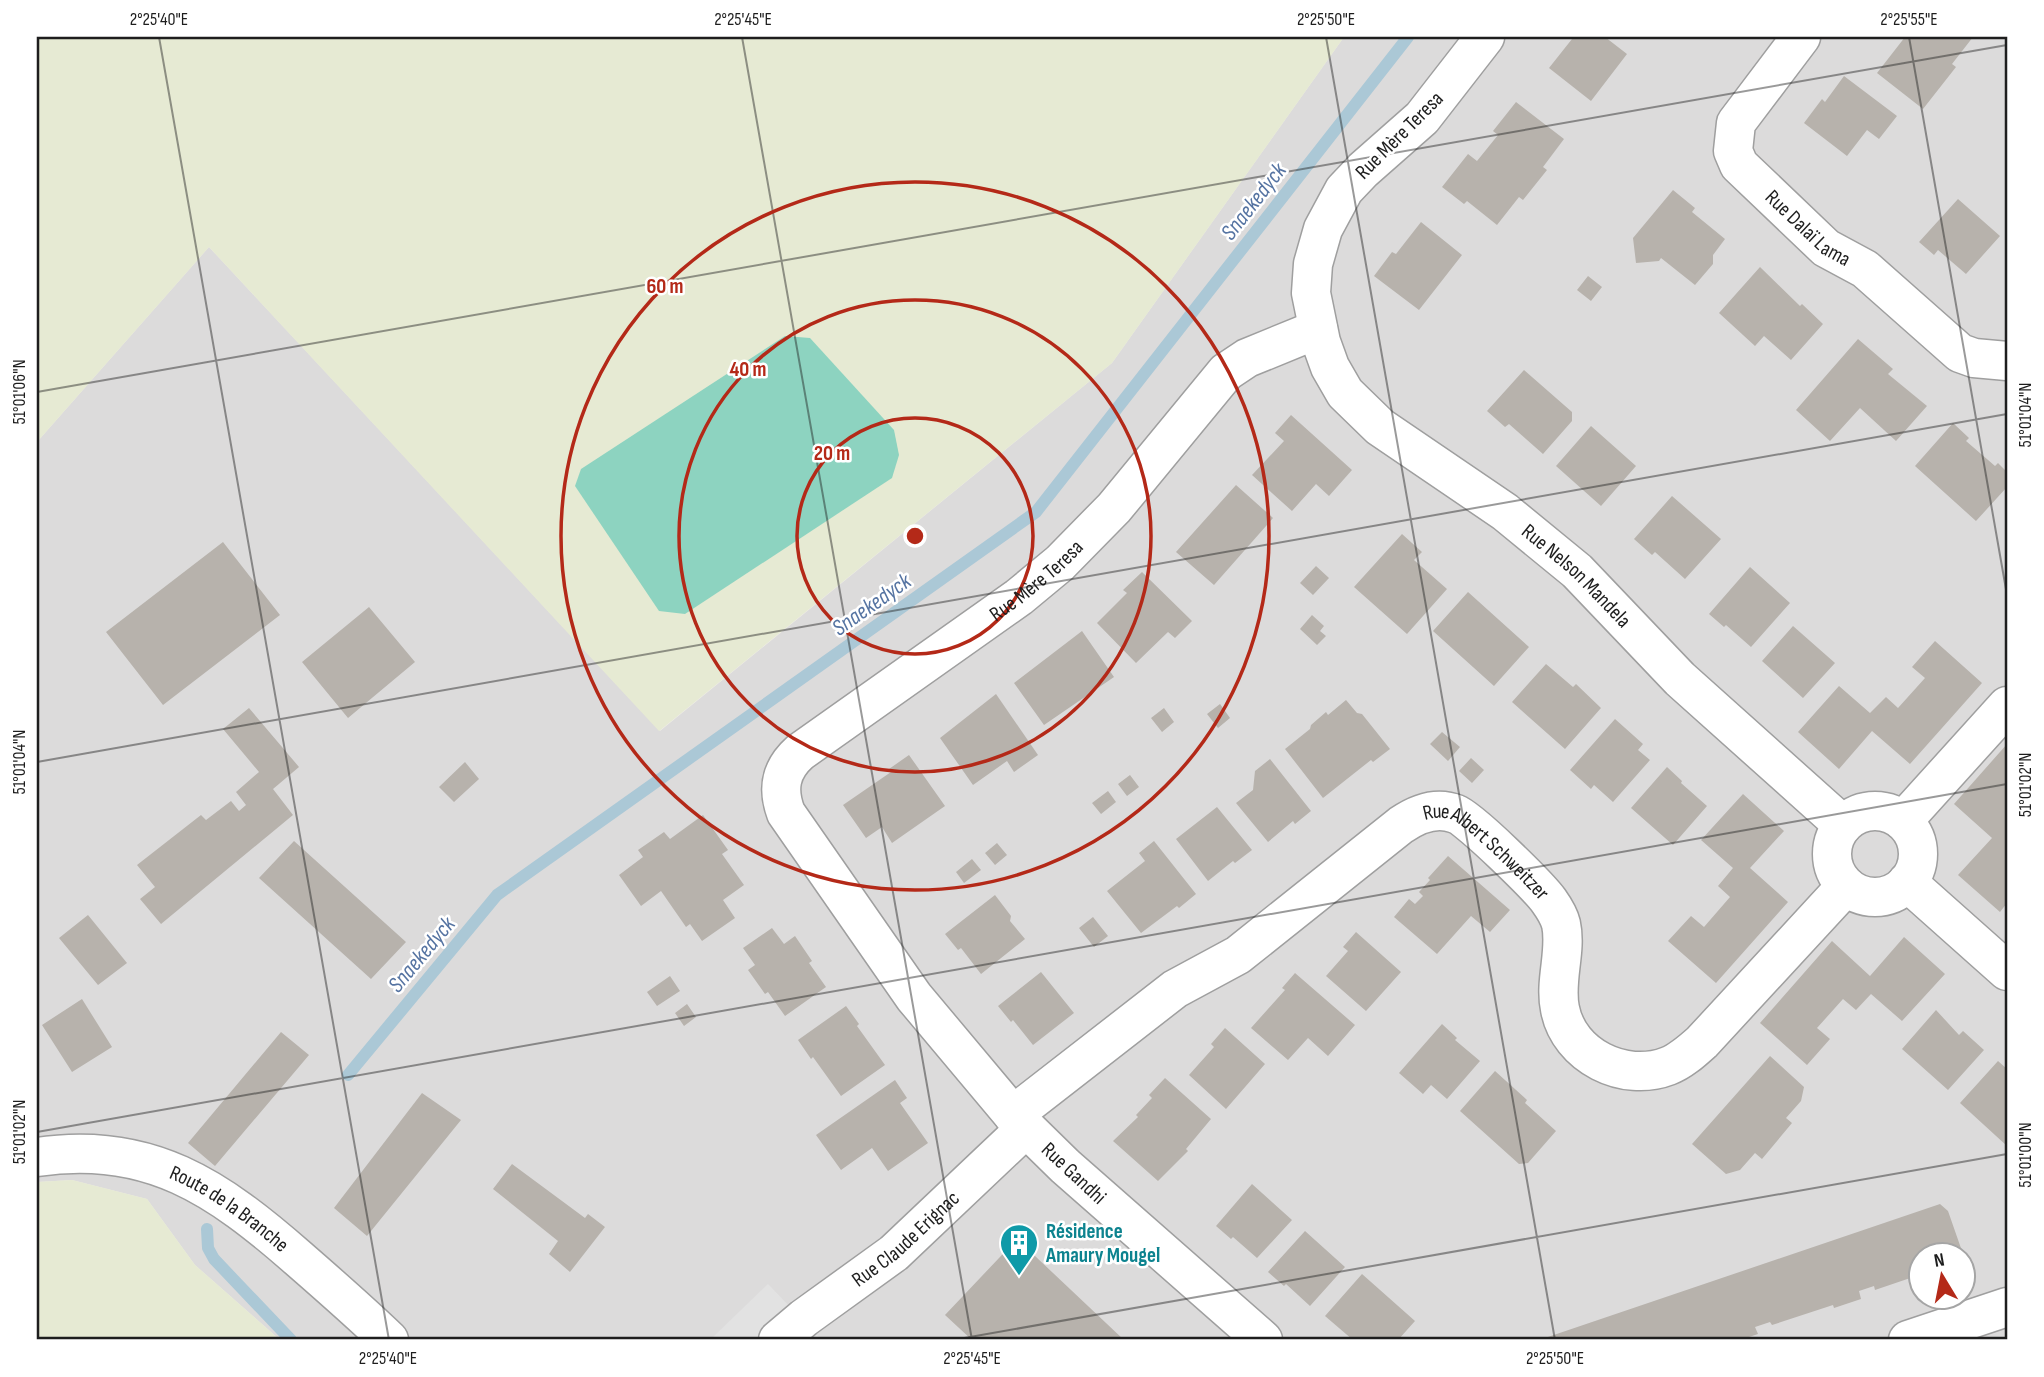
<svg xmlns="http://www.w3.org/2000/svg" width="2044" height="1377" viewBox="0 0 2044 1377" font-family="'Sofia Sans Condensed',sans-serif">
  <rect width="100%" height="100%" fill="#eeece5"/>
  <!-- residential -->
  <path fill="#dcdbdb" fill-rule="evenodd" d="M1344 37H2007V1340H280L195 1265 147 1199 72 1180 37 1182V442L209 247 660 731 1112 363ZM1922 1254H1964V1296H1922Z"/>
  <!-- farmland -->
  <path fill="#e6ead3" d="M37 37H1344L1112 363 659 731 209 247 37 442Z
    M72 1180 147 1199 195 1265 280 1340H37V1182Z"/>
  <!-- pitch -->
  <path fill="#8dd3c0" d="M785 336 810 338 894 430 899 455 892 478 685 614 659 611 575 486 581 469Z"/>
  <!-- parking -->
  <path fill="#e2e2e2" d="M768 1284 822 1340H710Z"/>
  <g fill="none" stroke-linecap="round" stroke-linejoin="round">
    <!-- stream -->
    <path stroke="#abc8d6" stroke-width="12" d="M348 1075 497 895 1036 512 1408 37
      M207 1229 208 1248 214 1259 291 1340"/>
  </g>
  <!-- building -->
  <path fill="#b7b2ac" d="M1570 37H1605L1627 54 1591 101 1549 68 1572 39Z
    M1905 37H1973L1952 64 1956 67 1923 109 1877 73Z
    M1844 76 1897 116 1879 139 1867 130 1847 156 1804 123 1822 99 1825 102Z
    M1516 102 1564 139 1543 167 1547 170 1523 200 1519 197 1497 225 1467 201 1464 204 1442 187 1468 154 1477 161 1498 135 1493 131Z
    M1673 190 1695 208 1692 212 1725 239 1713 255V264L1695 285 1661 258 1659 261 1636 263 1633 238Z
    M1958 199 2000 236 1966 274 1938 250 1934 255 1919 242Z
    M1421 222 1462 255 1419 310 1374 276 1392 252 1396 254Z
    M1760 267 1800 306 1802 304 1823 324 1791 360 1764 336 1755 346 1719 313Z
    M1588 276 1602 287 1591 301 1577 290Z
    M1858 339 1893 369 1888 374 1927 406 1896 441 1860 408 1830 441 1796 410Z
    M1524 370 1572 412V421L1543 454 1509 424 1505 427 1487 411Z
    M1291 415 1352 470 1329 496 1316 484 1292 511 1252 475 1284 441 1275 433Z
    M1953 423 1969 438 1966 441 1995 466 1998 463 2007 472V487L1976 521 1915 466Z
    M1591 426 1636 466 1601 506 1556 466Z
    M1236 485 1273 518 1214 585 1176 552Z
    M1672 496 1721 539 1685 579 1655 552 1652 555 1634 539Z
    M1402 534 1422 552 1414 560 1447 589 1407 634 1354 587Z
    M223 542 280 615 163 705 106 632Z
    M1316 566 1329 578 1313 595 1300 583Z
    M1750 567 1790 603 1751 647 1726 625 1724 627 1709 614Z
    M1142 572 1192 621 1175 638 1168 632 1136 663 1097 623 1127 593 1123 590Z
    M1468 592 1529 647 1494 686 1433 631Z
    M369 607 415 662 348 718 302 662Z
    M1312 615 1324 626 1320 631 1326 636 1317 645 1300 629Z
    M1793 626 1835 663 1803 698 1762 661Z
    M1082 631 1114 677 1044 725 1014 683Z
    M1935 641 1982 683 1910 764 1872 731 1839 769 1798 732 1839 686 1870 713 1886 697 1898 708 1925 678 1912 667Z
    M1546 664 1573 687 1576 684 1601 708 1565 749 1512 702Z
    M996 694 1038 755 1014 772 1007 761 973 785 940 738Z
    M1346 700 1357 713 1362 714 1390 749 1373 762 1371 760 1323 798 1285 749 1310 729 1311 725 1326 712 1328 715Z
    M1220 704 1230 718 1218 728 1207 714Z
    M249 708 299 767 273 789 293 815 161 924 140 899 155 887 137 865 201 815 206 820 231 801 239 811 246 805 236 792 259 772 223 729Z
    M1164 708 1174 722 1162 732 1151 718Z
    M1615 719 1643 744 1638 750 1650 760 1613 802 1594 785 1591 789 1570 770Z
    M1442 732 1460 747 1448 761 1430 744Z
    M2007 744V903L2000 912 1958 875 1992 838 1954 804Z
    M909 755 945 806 892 843 882 827 866 838 843 805 891 772 889 769Z
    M1471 758 1484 770 1472 783 1459 771Z
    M1270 759 1311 811 1295 824 1293 821 1268 842 1236 803 1253 790 1255 771Z
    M465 762 479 779 454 802 439 787Z
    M1667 767 1682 781 1681 783 1707 806 1673 845 1631 808Z
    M1130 775 1139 787 1127 796 1118 784Z
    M1108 791 1116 802 1101 814 1092 803Z
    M1743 794 1784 831 1750 868 1788 902 1716 983 1668 941 1691 916 1704 927 1730 897 1718 886 1733 868 1701 840Z
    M1217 807 1252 850 1235 863 1233 861 1208 881 1176 839Z
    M703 815 728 850 722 854 744 885 723 900 735 918 702 941 690 924 686 927 661 891 641 906 619 875 643 857 638 850 664 832 670 839Z
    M294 841 406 942 371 979 259 878Z
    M1154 841 1196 894 1179 908 1177 906 1141 933 1107 891 1145 861 1139 853Z
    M997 843 1007 855 995 865 985 853Z
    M1448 856 1510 910 1490 932 1471 916 1437 954 1394 917 1409 899 1415 904 1423 896 1419 892 1430 880 1428 878Z
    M972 859 981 870 964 883 956 872Z
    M995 895 1011 916 1010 921 1025 939 981 974 961 948 958 950 945 934Z
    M88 915 127 963 98 985 59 938Z
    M1093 917 1108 936 1094 947 1079 928Z
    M772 928 784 944 795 936 812 961 809 963 826 987 785 1016 768 992 765 994 748 970 755 965 743 948Z
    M1356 932 1401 972 1366 1011 1326 976 1348 951 1343 947Z
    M1904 937 1945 974 1902 1021 1871 994 1856 1010 1843 999 1817 1028 1830 1039 1807 1065 1760 1023 1832 941 1870 976Z
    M1041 972 1074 1013 1033 1045 1013 1020 1011 1022 998 1006Z
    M1295 973 1355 1025 1328 1056 1308 1038 1288 1060 1251 1028 1285 990 1282 988Z
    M670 976 680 991 657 1006 647 992Z
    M82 999 112 1047 72 1072 42 1025Z
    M687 1004 696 1017 684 1026 675 1013Z
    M846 1006 859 1024 857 1026 885 1065 841 1096 813 1057 811 1059 798 1040Z
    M1936 1010 1959 1035 1963 1031 1984 1050 1948 1090 1902 1049Z
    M1442 1024 1457 1038 1455 1040 1480 1061 1447 1099 1431 1085 1423 1094 1399 1073Z
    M1225 1028 1265 1064 1226 1109 1189 1075 1214 1047 1211 1044Z
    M281 1032 309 1055 215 1166 188 1143Z
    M1770 1056 1804 1087 1801 1101 1786 1118 1792 1123 1762 1159 1755 1153 1740 1170 1726 1174 1692 1144Z
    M1998 1061 2007 1069V1146L1960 1103Z
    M1495 1071 1527 1100 1525 1103 1556 1131 1528 1163 1519 1164 1460 1111Z
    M1165 1078 1211 1119 1186 1149 1188 1151 1158 1181 1113 1141 1138 1117 1136 1115 1152 1098 1149 1095Z
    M895 1080 907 1098 900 1103 928 1143 888 1171 872 1148 841 1170 816 1135Z
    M422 1093 461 1120 367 1236 334 1208Z
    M512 1164 585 1218 588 1214 605 1227 570 1272 549 1254 558 1241 493 1189Z
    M1252 1184 1292 1220 1257 1258 1233 1237 1231 1239 1216 1226Z
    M1940 1204 1948 1211 1963 1254H1922V1274L1875 1290 1874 1286 1859 1291 1861 1299 1834 1308 1833 1305 1772 1325 1770 1322 1755 1327 1758 1334 1740 1340H1539Z
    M1305 1231 1345 1267 1310 1306 1286 1284 1284 1286 1268 1272Z
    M1017 1239 1124 1340H972L945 1315Z
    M1362 1274 1415 1321 1398 1340H1353L1325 1316Z"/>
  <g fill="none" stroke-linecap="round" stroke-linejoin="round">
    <defs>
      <g id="street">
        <path id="s1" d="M1485 37 1422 118 1363 170 1344 190 1323 229 1313 264 1311 293 1321 342 1330 367 1345 393 1380 427 1505 512 1577 571 1680 679 1843 825"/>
        <path id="s2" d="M1801 37 1736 123 1733 151 1739 165 1826 248 1865 269 1960 353 1974 358 2007 361"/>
        <circle cx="1875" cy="854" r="43"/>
        <path d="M1903 821 2007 706"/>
        <path d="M1907 882 2007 971"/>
        <path id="s3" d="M1013 1115 1175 989 1238 955 1401 825C1417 814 1436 806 1456 814 1470 819 1539 887 1549 901 1554 908 1559 916 1561 924 1567 951 1554 981 1560 1009 1569 1056 1624 1083 1668 1066 1681 1061 1692 1051 1702 1042L1846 886"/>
        <path id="s4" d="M37 1157C149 1140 218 1188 298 1258 329 1285 360 1312 389 1340"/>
        <path id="s5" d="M778 1340 804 1318 894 1253 1026 1128"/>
        <path id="s6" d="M1263 1340 1065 1166 1013 1115 914 997 786 813C777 789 780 770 800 752L1019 597 1060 563 1114 508 1226 372 1247 358 1318 329"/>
        <path d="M1908 1340 2007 1307"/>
      </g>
    </defs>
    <!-- street casing -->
    <use href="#street" stroke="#9f9f9f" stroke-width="41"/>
    <!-- street -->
    <use href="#street" stroke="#fff" stroke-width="38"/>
  </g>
  <!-- ticks -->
  <path fill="none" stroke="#1e1e1e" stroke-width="2" stroke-opacity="0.45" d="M159 37 389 1340M742 37 972 1340M1326 37 1555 1340M1909 37 2007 595M37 392 2007 45M37 762 2007 414M37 1132 2007 784M953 1340 2007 1154"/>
  <!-- distance rings -->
  <g fill="none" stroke="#b42918" stroke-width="3.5">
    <circle cx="915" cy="536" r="118"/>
    <circle cx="915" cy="536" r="236"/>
    <circle cx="915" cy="536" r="354"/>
  </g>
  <!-- icons -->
  <defs>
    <symbol id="building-pin" viewBox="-11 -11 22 30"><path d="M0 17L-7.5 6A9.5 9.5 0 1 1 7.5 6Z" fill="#0f9aa8" stroke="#fff"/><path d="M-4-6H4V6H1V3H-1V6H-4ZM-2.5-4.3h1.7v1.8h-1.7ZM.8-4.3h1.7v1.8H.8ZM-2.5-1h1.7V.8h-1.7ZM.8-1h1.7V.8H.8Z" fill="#fff"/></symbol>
  </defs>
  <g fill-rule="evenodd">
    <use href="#building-pin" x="997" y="1221" width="44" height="60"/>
  </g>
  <g text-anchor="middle" stroke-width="5" stroke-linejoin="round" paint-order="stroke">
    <!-- street labels -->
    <g font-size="21" fill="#1e1e1e" stroke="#fff">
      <text transform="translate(1399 135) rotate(-45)" y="7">Rue Mère Teresa</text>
      <text dy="7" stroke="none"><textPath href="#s2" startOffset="245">Rue Dalaï Lama</textPath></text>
      <text dy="7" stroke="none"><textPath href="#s1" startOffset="721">Rue Nelson Mandela</textPath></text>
      <text dy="7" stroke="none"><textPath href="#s6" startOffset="1074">Rue Mère Teresa</textPath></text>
      <text dy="7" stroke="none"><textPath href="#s3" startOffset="588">Rue Albert Schweitzer</textPath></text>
      <text transform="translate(1074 1173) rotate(43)" y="7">Rue Gandhi</text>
      <text dy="7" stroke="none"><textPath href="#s4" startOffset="206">Route de la Branche</textPath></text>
      <text dy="7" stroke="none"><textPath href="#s5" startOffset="163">Rue Claude Erignac</textPath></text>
    </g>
    <!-- culture labels -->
    <g font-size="21" font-weight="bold" fill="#0d838f" stroke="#fff" text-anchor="start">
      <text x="1046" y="1238">Résidence<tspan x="1046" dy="24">Amaury Mougel</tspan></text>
    </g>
    <!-- water labels -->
    <g font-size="23" font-style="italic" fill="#5674a2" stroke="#fff">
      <text transform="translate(1253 201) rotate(-52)" y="8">Snaekedyck</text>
      <text transform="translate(871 604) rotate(-35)" y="8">Snaekedyck</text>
      <text transform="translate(421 954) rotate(-50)" y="8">Snaekedyck</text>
    </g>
  </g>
  <circle cx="915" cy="536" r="10" fill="#b42918" stroke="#fff" stroke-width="3.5"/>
  <g font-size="21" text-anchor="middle" font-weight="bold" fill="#b42918" stroke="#fff" stroke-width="5" stroke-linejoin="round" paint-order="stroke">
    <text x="665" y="293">60 m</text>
    <text x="748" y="376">40 m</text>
    <text x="832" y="460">20 m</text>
  </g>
  <!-- border -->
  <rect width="2044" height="1377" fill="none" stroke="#ffffff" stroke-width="77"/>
  <!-- north arrow -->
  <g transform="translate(1942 1276) rotate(350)"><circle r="33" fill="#ffffff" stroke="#a5a5a5" stroke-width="2"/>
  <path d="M0-5L12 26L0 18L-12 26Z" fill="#b42918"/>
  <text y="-10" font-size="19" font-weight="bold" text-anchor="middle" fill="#1e1e1e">N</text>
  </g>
  <rect x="38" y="38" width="1968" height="1300" fill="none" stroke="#1e1e1e" stroke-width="2.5"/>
  <g font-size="18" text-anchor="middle" fill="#1e1e1e">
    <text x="159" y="25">2°25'40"E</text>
    <text x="743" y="25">2°25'45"E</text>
    <text x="1326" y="25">2°25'50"E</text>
    <text x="1909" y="25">2°25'55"E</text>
    <text transform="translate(19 392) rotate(-90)" y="6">51°01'06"N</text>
    <text transform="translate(2025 415) rotate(-90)" y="6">51°01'04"N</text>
    <text transform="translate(19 762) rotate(-90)" y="6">51°01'04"N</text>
    <text transform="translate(2025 785) rotate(-90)" y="6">51°01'02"N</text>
    <text transform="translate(19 1132) rotate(-90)" y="6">51°01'02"N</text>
    <text transform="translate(2025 1155) rotate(-90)" y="6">51°01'00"N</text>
    <text x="388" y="1364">2°25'40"E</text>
    <text x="972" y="1364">2°25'45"E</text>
    <text x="1555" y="1364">2°25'50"E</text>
  </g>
</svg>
